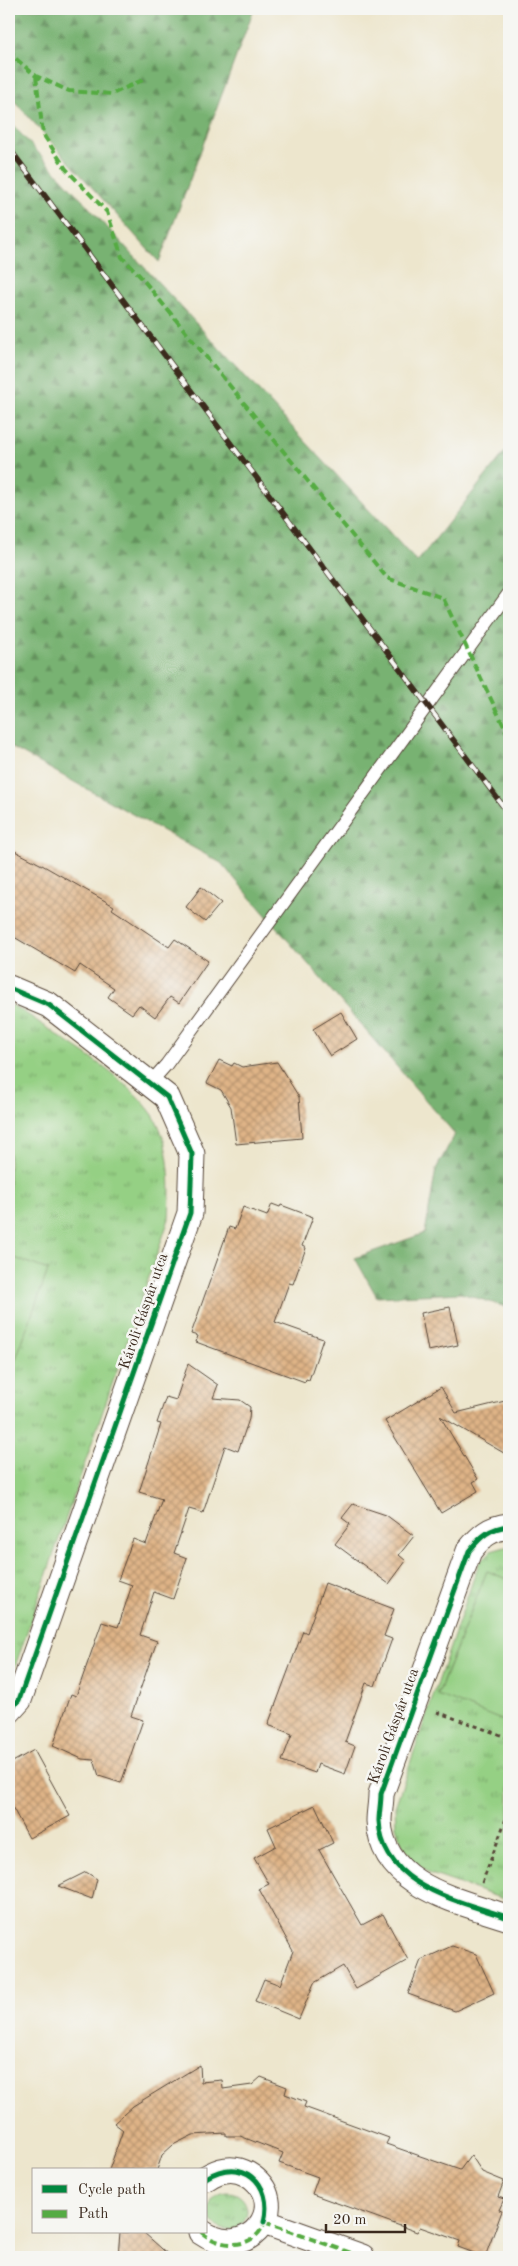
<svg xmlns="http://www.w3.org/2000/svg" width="518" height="2266" viewBox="0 0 518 2266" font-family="'Old Standard TT',serif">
  <defs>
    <pattern id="grass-tufts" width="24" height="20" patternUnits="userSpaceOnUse" patternTransform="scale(1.25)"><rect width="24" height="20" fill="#95d084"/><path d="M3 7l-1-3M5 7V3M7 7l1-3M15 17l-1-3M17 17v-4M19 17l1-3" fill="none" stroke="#7ba96b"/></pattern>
    <pattern id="forest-firs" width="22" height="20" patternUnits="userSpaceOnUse" patternTransform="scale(1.25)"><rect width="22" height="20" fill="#78b272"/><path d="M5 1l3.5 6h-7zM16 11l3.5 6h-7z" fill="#64915d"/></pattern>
    <pattern id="building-cross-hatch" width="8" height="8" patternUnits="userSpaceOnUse" patternTransform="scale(1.25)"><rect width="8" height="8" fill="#dfb487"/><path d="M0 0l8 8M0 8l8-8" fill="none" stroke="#b6936e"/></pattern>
  </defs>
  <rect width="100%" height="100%" fill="#f6f6f2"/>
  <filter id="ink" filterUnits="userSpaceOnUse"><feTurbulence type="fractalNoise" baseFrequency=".02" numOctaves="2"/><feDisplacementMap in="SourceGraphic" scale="10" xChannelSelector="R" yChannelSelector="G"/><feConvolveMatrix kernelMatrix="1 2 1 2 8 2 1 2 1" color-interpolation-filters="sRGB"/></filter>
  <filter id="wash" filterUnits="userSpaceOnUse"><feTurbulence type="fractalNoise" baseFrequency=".0096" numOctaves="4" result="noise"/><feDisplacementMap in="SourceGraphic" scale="20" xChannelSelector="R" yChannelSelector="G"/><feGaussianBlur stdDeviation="1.12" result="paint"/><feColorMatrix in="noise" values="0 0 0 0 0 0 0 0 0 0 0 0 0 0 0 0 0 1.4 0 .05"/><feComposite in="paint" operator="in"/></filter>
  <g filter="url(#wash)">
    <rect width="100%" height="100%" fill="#ede6cd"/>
    <!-- grass -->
    <path fill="url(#grass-tufts)" stroke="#687d51" d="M9 1004C26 1012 41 1024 57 1035 88 1056 131 1083 153 1115 171 1143 171 1187 169 1219L9 1684V1378L48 1270 9 1256Z
      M509 1546V1580L487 1571 438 1694 509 1723V1901L428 1873 413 1860 402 1844 396 1826 395 1807 479 1563 491 1551Z
      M209 2211a19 19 0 1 1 38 0a19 19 0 1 1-38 0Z"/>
    <!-- forest -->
    <path fill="url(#forest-firs)" stroke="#5a6e48" d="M9 9H254L159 262 9 95Z
      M9 121 417 562 509 447V1308L461 1293 377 1297 355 1258 425 1233 436 1169 455 1134 221 863 9 746Z"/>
    <!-- garden -->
    <path fill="#95d084" stroke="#687d51" d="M9 1256 48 1270 9 1378Z
      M487 1571 509 1580V1723L438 1695Z"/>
    <g id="blocks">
      <!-- building -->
      <path fill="url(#building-cross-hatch)" d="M9 848 42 865 114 906 112 909 169 947 175 939 208 961 179 1003 170 997 155 1017 139 1005 132 1014 108 997 114 988 80 965 75 973 9 934Z
        M201 887 221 903 205 922 186 907Z
        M341 1012 357 1039 330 1056 313 1029Z
        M219 1060 232 1066 234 1063 242 1067 277 1062 299 1097 302 1138 236 1144 231 1107 221 1090 207 1083Z
        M272 1204 280 1207 281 1205 313 1217 302 1246 306 1248 293 1284 289 1283 275 1322 323 1339 309 1380 306 1379 305 1382 196 1342 198 1336 191 1334 229 1227 235 1229 243 1207 267 1216Z
        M450 1307 458 1345 428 1351 421 1313Z
        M188 1364 218 1385 213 1398 240 1400 250 1407 249 1419 238 1451 225 1446 203 1513 189 1509 174 1553 187 1558 173 1599 154 1592 140 1635 157 1641 131 1716 143 1720 121 1783 99 1776 94 1760 82 1759 53 1746 71 1694 76 1696 102 1622 118 1627 132 1585 118 1580 133 1539 146 1544 162 1499 139 1492 161 1424 157 1423 166 1397 176 1400Z
        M441 1387 456 1413 509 1400V1456L440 1416 478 1479 473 1482 478 1491 441 1513 385 1421Z
        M353 1504 386 1515 414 1536 399 1555 406 1561 389 1584 335 1544 350 1524 342 1518Z
        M325 1583 394 1609 384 1636 392 1639 384 1661 375 1686 366 1683 345 1742 355 1746 345 1774 318 1764 315 1773 282 1761 292 1734 268 1725 303 1631 307 1633Z
        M34 1750 70 1816 29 1838 9 1801V1764Z
        M315 1805 333 1843 319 1850 362 1925 383 1914 408 1960 356 1989 343 1966 314 1983 299 2019 255 2001 264 1979 280 1985 293 1951 259 1889 269 1884 254 1858 276 1846 268 1828Z
        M86 1872 97 1879 92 1899 58 1886Z
        M452 1946 476 1954 494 1993 455 2011 408 1994 421 1960Z
        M200 2065 201 2082 222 2080 223 2089 252 2085 261 2077 287 2087 285 2094 306 2102 304 2107 389 2138 386 2144 460 2170 471 2155 482 2172 504 2181 498 2197 504 2199 499 2210 502 2211 485 2257 458 2247 460 2241 420 2227 417 2232 312 2194 318 2177 279 2163 283 2153 240 2136H226V2133L193 2135 173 2145 162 2155 157 2170H109L123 2130 114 2123 133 2106Z
        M120 2232H143L171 2257H118Z"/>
    </g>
  </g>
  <g filter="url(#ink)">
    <use href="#blocks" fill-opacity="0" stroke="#564638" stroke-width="1"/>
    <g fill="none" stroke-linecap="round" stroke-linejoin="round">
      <defs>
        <path id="lane" d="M150 1083 166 1065 509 593"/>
        <path id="street" d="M9 988 49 1005 167 1097 192 1154 190 1213 19 1700 9 1711
          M509 1526C490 1528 481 1536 469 1551L381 1794C381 1803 379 1813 379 1821 382 1887 460 1901 509 1918
          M264 2222 362 2257
          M201 2232C249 2266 295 2202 247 2174 233 2166 218 2170 206 2178"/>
      </defs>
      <!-- lane casing -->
      <use href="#lane" stroke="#564638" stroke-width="14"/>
      <!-- street casing -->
      <use href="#street" stroke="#564638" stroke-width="27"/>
      <!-- path -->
      <path stroke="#564638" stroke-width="3" stroke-dasharray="4 4" stroke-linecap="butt" d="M437 1712 509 1738
        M482 1883 509 1811"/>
      <!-- lane -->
      <use href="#lane" stroke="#fff" stroke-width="12"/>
      <!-- street -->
      <use href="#street" stroke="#fff" stroke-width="25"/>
      <defs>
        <path id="rail" d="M9 148 509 814"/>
      </defs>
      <!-- rail casing -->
      <use href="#rail" stroke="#3b2a1e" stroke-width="5.5"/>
      <!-- rail -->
      <use href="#rail" stroke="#f6f6f2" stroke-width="4" stroke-dasharray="11" stroke-linecap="butt"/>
      <!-- quiet -->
      <path stroke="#55ab43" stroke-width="4" stroke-dasharray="8 4" stroke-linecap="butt" d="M9 49 15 58 36 76 69 91 112 94 145 79
        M36 76 43 134 66 169 107 212 122 257 140 276 387 578 443 598 509 737
        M264 2222 362 2257
        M201 2232C222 2250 258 2250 266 2218"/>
      <defs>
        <path id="cycleway" d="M9 988 49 1005 167 1097 192 1154 190 1213 19 1700 9 1711
          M509 1526C490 1528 481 1536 469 1551L381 1794C381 1803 379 1813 379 1821 382 1887 460 1901 509 1918
          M206 2178C242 2155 274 2183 264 2222"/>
      </defs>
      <!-- cycleway casing -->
      <use href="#cycleway" stroke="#f6f6f2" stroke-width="8"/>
      <!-- cycleway -->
      <use href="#cycleway" stroke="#00873e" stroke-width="5"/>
    </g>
  </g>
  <g text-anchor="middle" stroke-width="5" stroke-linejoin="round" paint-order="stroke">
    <!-- street labels -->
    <g font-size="15" fill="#3b2a1e" stroke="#f6f6f2">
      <text transform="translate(143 1311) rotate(-71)" y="5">Károli Gáspár utca</text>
      <text transform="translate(393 1726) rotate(-70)" y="5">Károli Gáspár utca</text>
    </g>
  </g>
  <!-- margin -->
  <rect width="518" height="2266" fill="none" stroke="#f6f6f2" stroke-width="30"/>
  <!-- legend -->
  <rect x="32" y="2168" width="175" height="65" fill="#f6f6f2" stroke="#aba49d"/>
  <rect x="42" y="2185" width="25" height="8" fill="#00873e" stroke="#aba49d"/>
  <text x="78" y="2194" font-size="15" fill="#3b2a1e">Cycle path</text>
  <rect x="42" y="2210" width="25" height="8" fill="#55ab43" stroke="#aba49d"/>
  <text x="78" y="2218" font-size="15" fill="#3b2a1e">Path</text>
  <!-- scale -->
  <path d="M326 2224v8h79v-8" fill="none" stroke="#3b2a1e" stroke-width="2.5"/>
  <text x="333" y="2224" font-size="15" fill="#3b2a1e" stroke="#f6f6f2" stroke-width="4" paint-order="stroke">20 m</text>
</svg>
